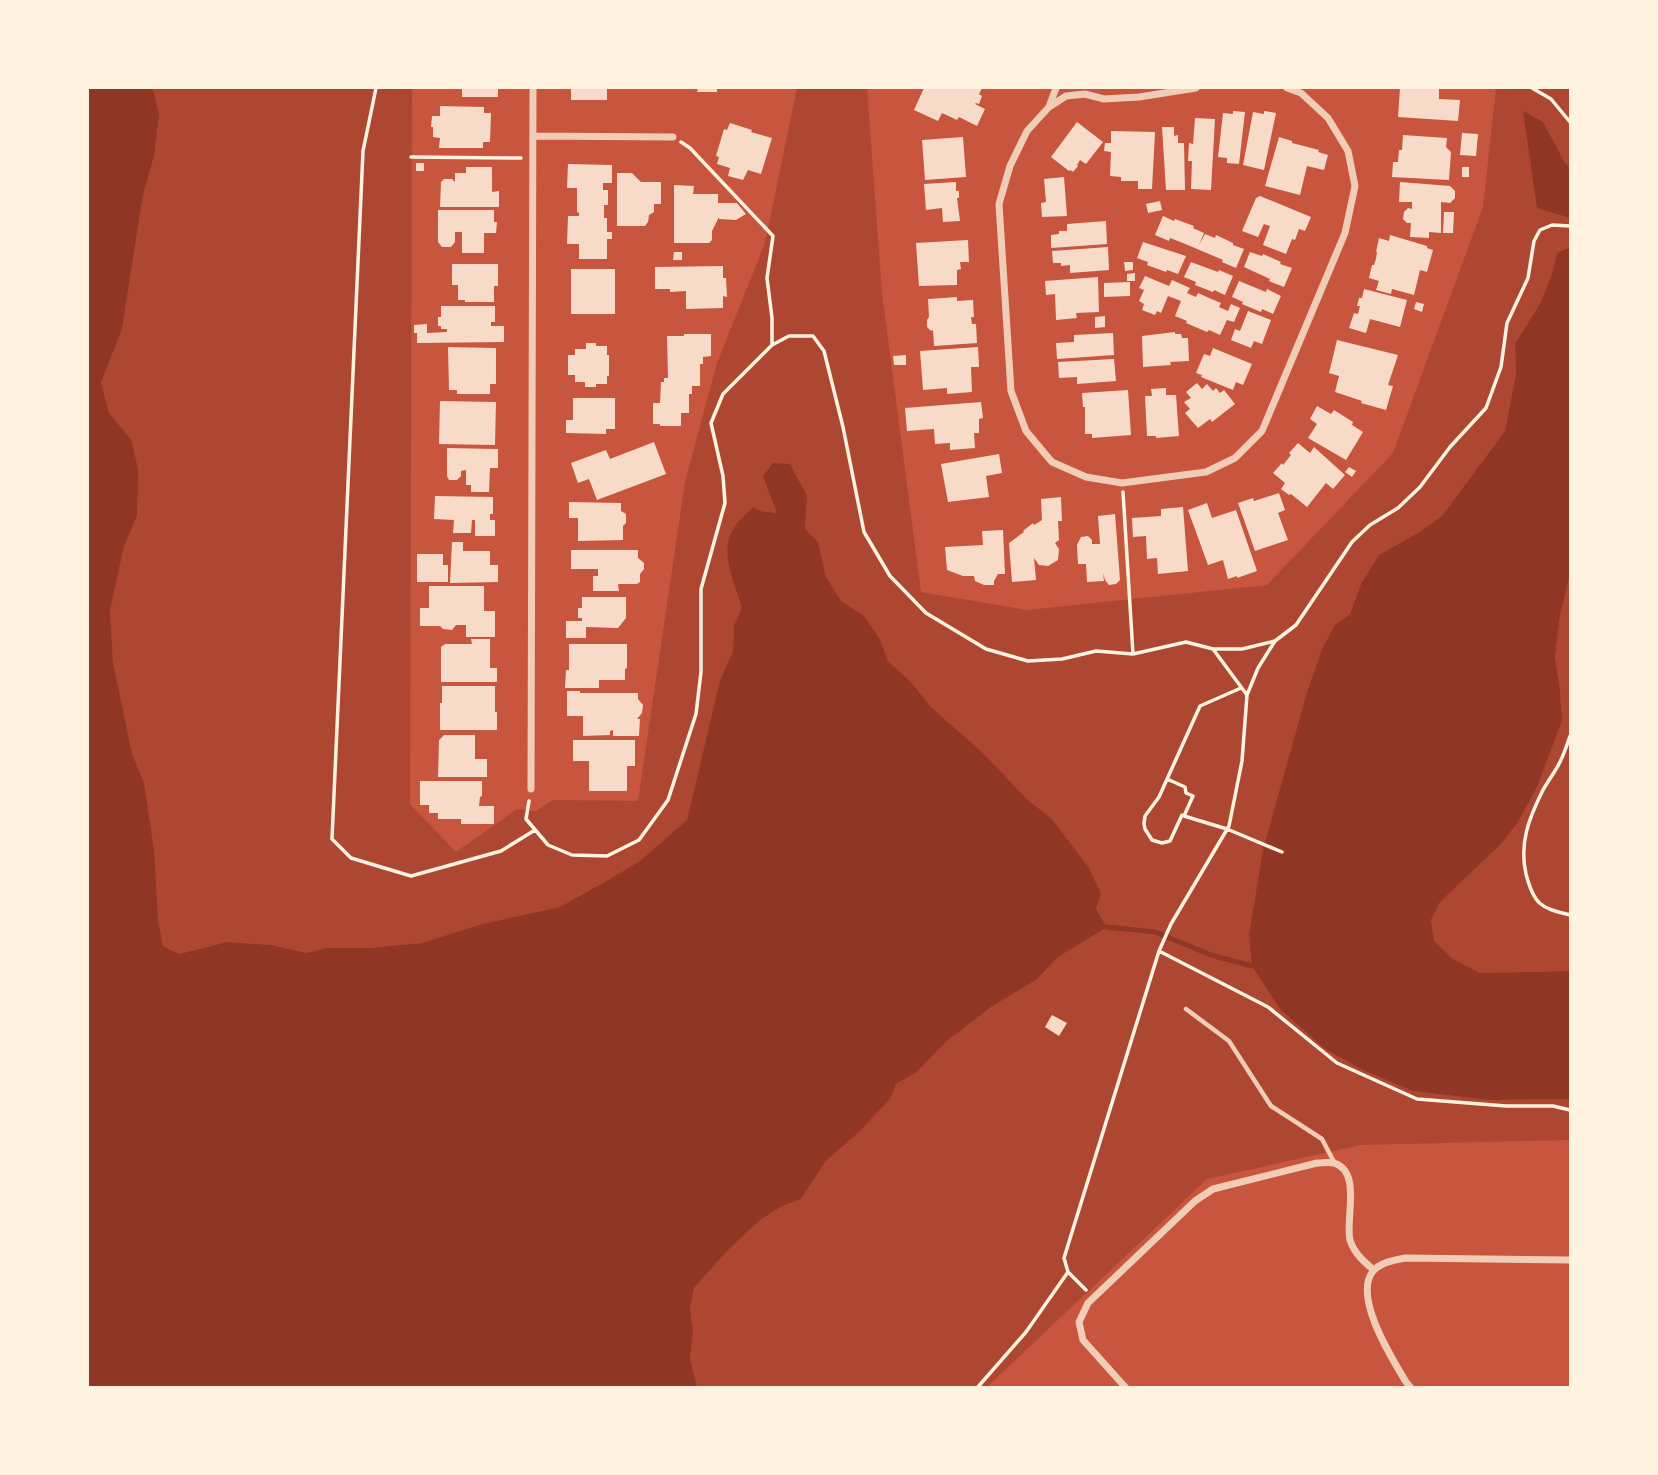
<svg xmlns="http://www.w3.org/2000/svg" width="1658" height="1475" viewBox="0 0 1658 1475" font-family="Manrope,sans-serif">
  <rect width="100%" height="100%" fill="#c8553d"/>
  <!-- green -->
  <path fill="#ae4732" d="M150 88H412L410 804 456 852 517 809 536 811 553 800 638 801 685 482 717 363 765 243 797 88H867L882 293 921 592 1027 610 1267 585 1393 453 1483 207 1496 88H1570V247L1557 253 1552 274 1541 302 1515 344 1516 374 1505 431 1442 516 1418 533 1361 584 1350 614 1335 625 1322 649 1307 692 1290 753 1413 1091 1489 1100 1570 1099V1140L1361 1145 1207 1179 987 1387H697L690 1359 693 1331 690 1308 694 1288 729 1249 760 1220 782 1206 801 1199 825 1162 860 1131 890 1099 896 1084 917 1072 947 1041 991 1007 1036 980 1058 957 1107 926 1095 909 1052 819 1028 800 981 751 931 707 911 682 888 661 880 639 864 616 841 602 826 577 818 542 805 529 807 496 763 476 777 513 760 511 730 569 743 608 734 625 733 652 720 680 687 820 640 861 560 907 482 924 422 943 369 948H325L307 953 272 945 227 942 179 954 163 946 158 920 144 783 132 755 113 662 110 611 124 546 137 516 131 439 109 413 101 383 122 329 143 195 154 156 153 91Z
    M1570 574V971L1480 973 1453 959 1434 941 1431 920 1440 902 1502 843 1518 822 1537 787 1562 721 1560 691 1555 657 1560 616Z"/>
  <!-- water -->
  <path fill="#8f3625" d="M88 88H150L153 90 159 114 154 156 143 195 122 329 101 383 109 413 131 439 138 469 137 516 124 546 110 611 113 662 132 754 144 783 154 850 158 920 163 946 179 954 227 942 272 945 307 953 325 948H369L422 943 482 924 560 907 606 881 640 861 687 820 720 680 733 652 734 625 742 608C735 584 718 551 734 528 739 520 747 514 753 507L760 511 777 513 763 476 773 463 790 464 807 496 805 529 818 542 826 577 841 601 864 616 880 639 888 661 911 682 931 707 981 751 1028 800 1052 819 1089 868 1101 894 1096 909 1107 927 1058 957 1036 980 991 1007 947 1041 917 1072 896 1084 890 1099 860 1131 825 1162 801 1199 782 1206 760 1220 729 1249 694 1288 690 1308 693 1331 690 1359 697 1387H88Z
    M1523 111 1543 122 1565 163 1570 168V218L1537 208Z
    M1570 247V574L1560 616 1555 657 1560 691 1562 721 1537 787 1518 822 1502 843 1440 902 1431 920 1434 941 1453 959 1480 973 1570 971V1099L1489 1100 1413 1091 1361 1069 1324 1048 1280 1009 1252 966 1249 935 1263 850 1307 692 1322 649 1335 625 1350 614 1361 584 1379 555 1418 533 1442 516 1505 431 1516 374 1515 344 1541 302 1552 274 1557 253Z"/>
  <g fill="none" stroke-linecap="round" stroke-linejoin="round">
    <!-- stream -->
    <path stroke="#8f3625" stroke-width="5" d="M1107 927 1155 932 1211 955 1252 966"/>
  </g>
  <!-- building -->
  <path fill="#f7dbc8" d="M462 88H498V97H462Z
    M571 88H607V100H571Z
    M698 88H717V92H697Z
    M924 88H982L979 94 982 96 979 104 976 103 975 104 985 109 977 126 959 117 957 120 942 113 938 121 914 110Z
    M1400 88H1439V99L1460 100 1458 121 1398 117Z
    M440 106 484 107V113H491L490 142H483V148H439L440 138 433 137V127H431L432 116H440Z
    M1233 111 1245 112 1239 164 1227 163V158L1218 157 1223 113 1233 114Z
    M1264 111 1276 113 1264 170 1243 165 1253 112 1264 114Z
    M1195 118 1215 119 1211 190 1191 189 1192 161H1188L1189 143 1193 144Z
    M1077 122 1103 142 1086 164 1080 160 1077 165 1078 166 1073 172 1070 170 1069 171 1051 157Z
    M730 123 752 130 751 132 772 138 761 174 748 170 743 180 728 176 730 168 717 164 719 157 716 156 724 129 727 130Z
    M1162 127H1174V136L1178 135V143H1184L1185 190H1166Z
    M1111 131 1155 132 1152 189H1138V181H1121V177L1110 176 1111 152 1104 151 1105 143H1111Z
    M1462 133 1478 134 1476 156 1460 155Z
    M1403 135 1447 138 1446 147 1451 152 1449 180 1392 177 1393 162H1398L1399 150H1402Z
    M963 137 966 177 925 180 922 140Z
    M1279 137 1292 141V143L1319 150 1318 152 1328 155 1324 170 1307 166 1300 195 1265 186Z
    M416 163H424V171H416Z
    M568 164 612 165V183H603V190H608V205H604V218H607V232H612V239H607V259H579V244H567L568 216H579V213L577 212V188H567Z
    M466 167H492V192L499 191V207H440L441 182 444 179H452L455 182V173H466Z
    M1462 167H1469V177H1462Z
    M617 173H632L641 182H661V204H654V212L649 215 648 222 645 226H617Z
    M1064 177 1067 216 1042 217 1041 203 1046 202 1044 179Z
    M956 182V191H959V198H957L960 221 943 222 942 208 926 210 924 184Z
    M1400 182 1450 186 1455 191V198L1450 203 1441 202V233L1429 232V238L1410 237 1411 223H1407L1403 219 1404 212 1408 208 1412 209V202H1399Z
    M674 185 694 186 693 194H718V203H737L746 214 736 220 719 219V217L712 231V240L709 243H674Z
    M1260 196 1311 217 1305 231 1299 229 1295 240 1292 239 1286 254 1263 245 1270 226 1264 224 1258 237 1242 231 1256 198Z
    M1160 201 1162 210 1148 213 1146 204Z
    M438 210H494V222H497L496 233H484V253H462V232H455V242L451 247H442L438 242Z
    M1444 212H1454L1453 233H1443Z
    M1163 216 1174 221 1175 219 1194 226 1193 228 1204 233 1199 245 1205 234 1215 238 1216 235 1233 243V245L1244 249 1236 268 1222 262 1223 260 1183 243 1170 238 1169 241 1155 235Z
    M1106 221 1107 244 1051 248V235L1059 234V231H1067V224Z
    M1390 235 1427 246V248L1433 250 1427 272 1420 270 1414 295 1392 289 1391 294 1376 290 1379 281 1369 278 1372 265H1374L1376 259 1377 252H1376L1379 238 1389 241Z
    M968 240 969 262H960L961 269 957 270V285L919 286 916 243Z
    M1143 242 1186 256 1178 274 1167 270 1166 272 1147 265 1148 262 1137 258Z
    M1108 247 1109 270 1070 273V265L1061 266V263H1053L1052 251Z
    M674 252H682V260H673Z
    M1250 252 1262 256 1263 254 1281 262 1280 264 1292 268 1284 287 1269 281 1270 279 1244 267Z
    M1124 262H1133V270L1125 271Z
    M1191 262 1218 272 1219 270 1233 276 1225 295 1214 290 1213 292 1195 285 1196 282 1184 277Z
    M452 264H498V286H494V302H465V300H458V285H452Z
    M723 266V278H726L727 297 723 296V308L686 309V291L670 292V289H655V267Z
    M571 269H615V314H571Z
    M1135 273V281H1127V274Z
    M1145 276 1169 286 1172 280 1190 288 1187 293 1196 297 1198 293 1209 298 1221 303 1219 307 1228 311 1231 304 1240 308 1234 322 1227 320 1220 335 1209 330 1207 332 1186 323 1187 321 1175 316 1181 301 1168 296 1161 313 1157 311 1155 315 1142 310 1144 304 1139 301 1144 290 1139 288Z
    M1098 277 1099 312 1076 313 1077 318 1056 320 1055 294 1046 295 1045 281Z
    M1239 281 1266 292 1267 289 1281 296 1273 314 1262 309 1261 312 1242 304 1243 302 1232 297Z
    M1130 282V296L1104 297V283Z
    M1364 289 1407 300 1400 327 1370 319 1366 333 1349 328 1354 313 1358 314 1360 306H1357L1359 298H1362Z
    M957 297V301L973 300 974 317H971L972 324H976L977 343 934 346 933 330 931 331 927 327V320L929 317 928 299Z
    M1416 302 1424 304 1422 312 1414 309Z
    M441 306H495V322H491V326H504V342L417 343V333H414V325L427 324V333L447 332V329H441V326H438V317H441Z
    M1248 311 1271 320 1262 344 1254 341 1251 348 1231 340 1235 329 1240 331Z
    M1105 316V327L1095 328V317Z
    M1175 332V334H1181L1182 338H1188L1189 361 1170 362 1171 365 1143 367 1142 336Z
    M1113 333 1114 355 1057 359 1056 343 1074 342V335Z
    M684 334H711V356L703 357V364H700V386H692V394H689V413H681V426H660V424H653V403H660L661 382H664V378H668L667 336H684Z
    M1337 340 1398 355 1388 385 1393 386 1386 410 1361 403 1362 401 1335 392 1339 376 1329 373Z
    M586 343H596V346H607V355H609V376H607V384H596V387H585V382H575V375H568V355H575V349H586Z
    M448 347 496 348V384H490V394H457V390H449Z
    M978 347 979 367H971L972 392 947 394V388L923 390 920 351Z
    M1213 348 1252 364 1243 385 1236 382 1233 390 1201 377 1202 375 1196 373 1204 354 1210 356Z
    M906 355V365H894L893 356Z
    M1114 359 1116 381 1077 384V377L1059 378 1058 362Z
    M1197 383 1202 389 1207 384 1213 391 1216 388 1220 393 1224 390 1235 404 1212 422 1210 419 1198 428 1185 413 1190 409 1184 402 1191 398 1186 392Z
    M1166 388V395H1176L1179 436 1156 438V436H1147L1145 396H1152L1151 389Z
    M1128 390 1131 435 1092 438V434H1085V407H1083L1082 393Z
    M573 398H615V429H606V434L566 433V420H573Z
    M440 401 496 402 495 445 439 444Z
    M981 402 983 418 979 419V433H974L975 448 950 450V443L935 444 934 429 907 431 905 408Z
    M1317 406 1331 414 1334 410 1353 422 1352 425 1363 432 1346 460 1308 438 1317 424 1310 419Z
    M654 442 666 474 597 500 589 479 578 483 571 463 606 450 610 459Z
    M1298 443 1310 453 1314 447 1345 475 1333 489 1326 483 1307 507 1291 494 1289 495 1281 489 1285 483 1273 473 1282 463 1283 465 1291 455 1289 453Z
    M447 448 498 449V468H490L489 492H471V485H466V470L461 471V476L457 480H449L447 476Z
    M999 454 1002 473 986 476 989 497 948 502 941 464Z
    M1349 467 1356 471 1352 477 1345 472Z
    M1279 493 1285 510 1278 513 1288 540 1255 551 1238 503 1253 498 1254 501Z
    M435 496 493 497V514H490V520H495V536H475V520H472L471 533H453L454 520 434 519Z
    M1061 497 1062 521H1058L1059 540 1055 543 1059 549 1058 560 1048 566 1039 565 1034 558 1036 580 1012 582 1009 543 1024 532 1023 531 1033 523 1034 525 1042 520 1041 499Z
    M569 502 621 503V511L626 514V523L623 526V540L578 541V518H569Z
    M1207 503 1212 518 1236 510 1257 571 1237 578V576L1228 579 1223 560 1208 565 1188 510Z
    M1183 507 1188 571 1158 574 1157 558 1147 559 1146 536 1133 537 1132 518 1161 516V509Z
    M1115 514 1120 580 1116 584 1109 585 1105 580 1103 573 1104 581 1087 582 1086 564H1078L1077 545 1081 537 1088 536 1092 540V544H1100L1098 516Z
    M1003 530 1005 574H998L994 581V585H984L975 581 974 576H963L947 570 945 547 983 545 982 531Z
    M452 542H463V551H490V565H498V582L450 583Z
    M571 550H638V558L644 563V569L640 574V582L637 584H618L619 591H593V576H598V569H571Z
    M417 554H443V565H448V582H417Z
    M429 586H484V611H495V637H466V625H456L452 630 443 629 440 626H420V608H429Z
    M582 597H626V618L618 628 586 627V638H566V621H582V618H578V608H582Z
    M471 639H490V668H497V682H441V647L445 644H472Z
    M569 644H627V668L625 669V680H599V688H565L566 670H569Z
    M442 686H495V712H497V730H440V703H442Z
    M567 691H580V693H638V699L643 705 642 713 637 719H640L639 736H613V730L610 731V735L583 736V716H567Z
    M444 735H475V759H487V777H438L439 740Z
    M573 740H635V766H627V791H589V761H573Z
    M420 781H482V796L480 797 479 806H494V824H461V819H438V813H429V805H420Z
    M1052 1015 1067 1023 1059 1036 1045 1027Z"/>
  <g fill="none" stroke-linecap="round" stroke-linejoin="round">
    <!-- path -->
    <path stroke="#fff3e0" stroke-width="3.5" d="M376 88 363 151 332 839 351 858 411 876 501 851 535 830
      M1532 88 1551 99 1570 122
      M681 142 690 148 773 236 767 278 772 318V344
      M411 157 521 158
      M1123 492 1133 654
      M1213 649H1242L1275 641
      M1247 695 1258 668 1275 641 1296 625 1352 542 1370 525 1398 508 1420 487 1450 447 1486 408 1501 367 1507 323 1528 278 1534 241 1540 230 1552 225 1570 226
      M1570 736C1567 745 1564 754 1560 762 1555 772 1548 781 1543 790 1529 818 1519 843 1526 874 1534 905 1541 908 1570 915
      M1167 779 1185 787 1186 793 1193 796 1184 816 1182 815 1170 841 1162 843 1152 840 1145 829 1144 824 1145 816 1159 797 1200 706 1241 688
      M529 801 526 819 548 845 572 855 607 856 639 840 668 800 696 714 701 672V589L725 503 723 476 711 423 723 394 772 345 789 336H813L824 351 843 427 864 532 890 576 926 613 986 649 1028 661 1062 659 1096 651 1133 654 1186 642 1213 649 1247 695 1242 761 1229 826 1171 924 1159 951 1064 1258 1068 1272 1086 1290
      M1184 816 1227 829 1282 852
      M1159 951 1268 1007 1337 1063 1417 1099 1506 1106H1553L1570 1110
      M977 1388 1026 1332 1068 1272"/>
    <!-- service -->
    <path stroke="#f1ccb7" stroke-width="4.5" d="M1186 1009 1229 1041 1271 1106 1322 1139 1334 1162"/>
    <!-- minor -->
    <path stroke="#f1ccb7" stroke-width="7" d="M1196 88 1139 97 1104 99 1085 94 1066 96 1049 107 1027 131 1010 166 999 204 1011 391 1026 431 1046 455 1052 462 1086 477 1122 483 1206 472 1235 458 1262 431 1345 233 1355 186 1348 151 1328 118 1301 93 1287 88
      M1049 107 1056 88
      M533 136 673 137
      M531 789 533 88
      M1126 1388 1083 1340 1079 1322 1088 1303 1195 1201 1213 1189 1317 1163C1322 1163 1329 1162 1334 1163 1362 1171 1345 1220 1350 1240 1354 1253 1364 1262 1374 1270
      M1411 1388 1406 1382C1393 1360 1351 1295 1374 1270 1382 1262 1395 1260 1405 1258L1570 1260"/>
  </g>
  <!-- border -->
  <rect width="1658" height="1475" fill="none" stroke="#fff3e0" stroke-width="178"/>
</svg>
